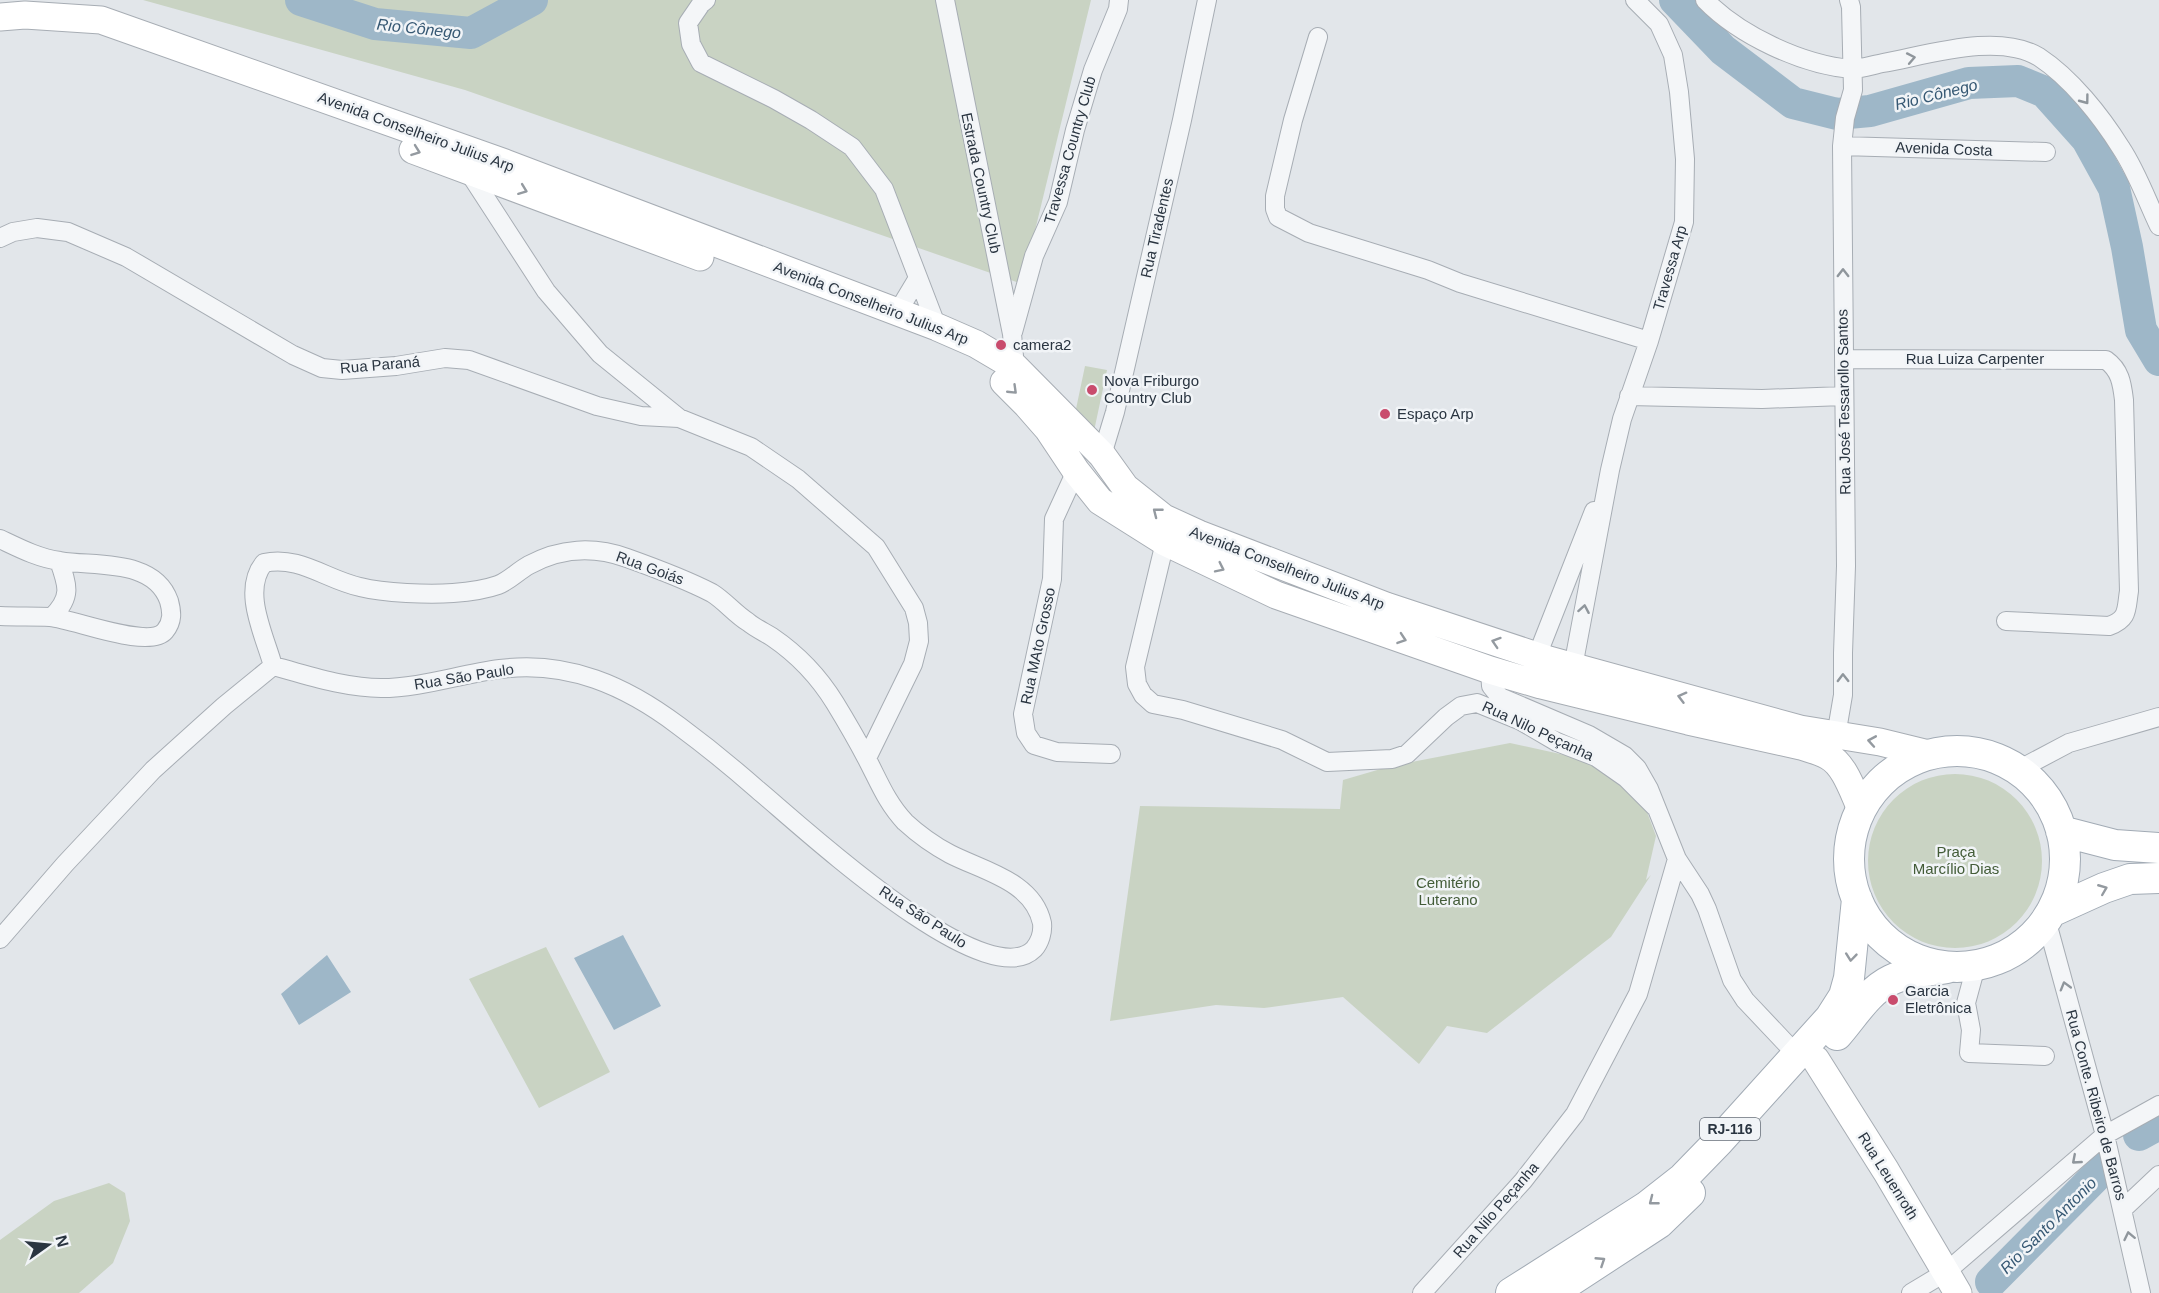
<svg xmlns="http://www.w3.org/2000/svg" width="2159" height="1293" viewBox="0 0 2159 1293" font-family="Arial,sans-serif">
  <rect width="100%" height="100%" fill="#e2e6ea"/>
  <!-- green -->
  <path fill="#c9d3c3" d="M143 0H1091L1022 284 465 90Z
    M1085 366 1107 370 1094 431 1076 409Z
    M1510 743 1583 759 1641 796 1656 836 1646 880 1651 875 1611 937 1487 1033 1447 1026 1419 1064 1343 997 1264 1008 1216 1005 1110 1021 1140 806 1340 809 1343 780 1391 766Z
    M1868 861a87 87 0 1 1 174 0a87 87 0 1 1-174 0Z
    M546 947 610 1072 539 1108 469 979Z
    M109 1183 125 1193 130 1221 113 1263 79 1293H0V1240L54 1201Z"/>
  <!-- water -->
  <path fill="#9eb7c8" d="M623 935 661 1006 614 1030 574 958Z
    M327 955 351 992 299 1025 281 994Z"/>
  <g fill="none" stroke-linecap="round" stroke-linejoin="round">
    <!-- river -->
    <path stroke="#9eb7c8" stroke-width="32" d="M301 0 375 24 471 33 532 0
      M1675 0 1723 50 1793 103 1837 114 1870 111 1969 83 2018 81 2045 92 2087 139 2114 188 2127 247 2141 330 2159 360
      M2139 1135 2159 1124
      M1991 1282 2104 1168"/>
    <defs>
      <path id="street" d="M706 0 701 4 688 23 691 44 701 63 774 99 811 120 852 147 884 189 937 327
        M945 0 1012 334 1015 367
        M1705 0C1739 35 1802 65 1852 69 1861 69 1873 65 1883 63 1928 55 1998 32 2039 57 2071 78 2101 116 2121 148 2137 172 2147 201 2159 226
        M1318 37 1293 120 1275 196V209L1278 217 1309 233 1428 270 1460 283 1649 341
        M1842 146 2046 152
        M468 171 546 291 600 354 679 418 751 447 798 479 876 547 914 608 918 623 919 641 913 664 867 758
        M0 238 13 232 37 228 68 232 126 257 293 355 322 368 342 370 396 366 445 358 469 360 597 406 641 416 679 418
        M897 313 918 278
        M1013 332 1034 256 1058 202 1075 130 1093 70 1118 9 1119 0
        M1844 359 2106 360C2120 370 2122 383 2124 400L2129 591C2126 609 2129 619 2109 626L2006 621
        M1629 396 1762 399 1843 396
        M1102 455 1115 412 1182 120 1207 0
        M1076 471 1054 519 1052 579 1023 714 1026 733 1034 745 1057 752 1111 754
        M0 539C19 548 38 558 60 561 95 567 154 558 169 601 172 612 173 621 165 631 149 650 74 619 50 617 34 616 17 617 0 616
        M1165 542 1135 667 1137 684 1143 695 1153 704 1183 710 1282 740 1327 762 1392 759 1407 754 1446 717 1461 706 1477 703 1521 721 1557 742 1596 757 1626 778 1655 807
        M52 617C72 597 68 586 59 561
        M1537 656 1594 511
        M1573 667 1610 470 1622 419 1649 341 1684 222 1685 159 1679 92 1673 55 1659 24 1635 0
        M1490 670 1491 686 1500 697 1589 735 1625 756 1637 768 1649 789 1677 859 1700 894 1707 909 1732 980 1745 1000 1796 1054
        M1836 736 1843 695V653L1846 566 1842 146 1845 118 1853 90 1851 7 1849 0
        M2018 770 2069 743 2159 717
        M2046 919 2105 1135 2141 1293
        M0 939 65 864 153 770 224 706 273 666C308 675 344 688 381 688 421 688 460 674 500 669 568 660 626 686 679 726 706 746 733 768 758 790 798 823 985 998 1034 949 1040 942 1043 932 1042 923 1033 881 983 871 950 854 935 846 918 834 905 822 887 803 879 782 867 759 857 740 846 721 835 703 819 677 797 654 772 637 764 632 755 628 748 622 735 614 725 601 712 593 685 579 655 568 627 558 594 546 560 548 529 565 518 571 509 581 498 585 484 590 467 592 453 593 429 595 384 593 360 587 327 580 299 555 264 563 241 591 265 636 273 666
        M1976 966 1966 1003 1971 1030 1969 1053 2045 1056
        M2123 1209 2159 1175
        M1422 1293 1523 1181 1575 1114 1638 994 1677 859
        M1911 1293 1946 1272 2105 1135 2159 1105"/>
      <path id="secondary" d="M0 17 25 15 101 20 505 163 937 327 976 344 1015 367 1102 455 1125 487 1164 518 1199 534 1386 606 1549 660 1800 729 1880 742 1929 754
        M413 150 700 257
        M1004 382 1027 405 1048 429 1076 471 1100 501 1165 542 1276 595 1490 670 1541 685 1688 721 1801 746C1810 749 1820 751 1828 756 1845 765 1853 792 1861 809
        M1816 1060 1886 1171 1958 1293"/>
      <path id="primary" d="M1849 859a108 108 0 1 1 216 0a108 108 0 1 1-216 0Z
        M2061 831 2115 845 2159 848
        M2051 912 2104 888 2130 879 2159 878
        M1837 1035C1853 1017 1868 991 1891 980 1907 972 1929 971 1947 968
        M1511 1293 1646 1207 1683 1178 1719 1141 1830 1018 1844 996 1849 978 1857 899
        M1552 1293 1659 1223 1690 1193"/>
    </defs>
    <!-- street casing -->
    <use href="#street" stroke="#a7adb4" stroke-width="20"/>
    <!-- secondary casing -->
    <use href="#secondary" stroke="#a7adb4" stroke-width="29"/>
    <!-- primary casing -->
    <use href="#primary" stroke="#a2abb5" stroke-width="32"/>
    <!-- street -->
    <use href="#street" stroke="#f4f6f8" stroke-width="18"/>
    <!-- secondary -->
    <use href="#secondary" stroke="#fff" stroke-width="27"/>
    <!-- primary -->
    <use href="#primary" stroke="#fff" stroke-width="30"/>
  </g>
  <!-- one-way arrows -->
  <defs><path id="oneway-chevron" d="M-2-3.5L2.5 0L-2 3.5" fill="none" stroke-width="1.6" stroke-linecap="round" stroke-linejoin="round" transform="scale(1.5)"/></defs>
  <g stroke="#8f969c">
    <use href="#oneway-chevron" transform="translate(1911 58) rotate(-11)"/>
    <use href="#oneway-chevron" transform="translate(2085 100) rotate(53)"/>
    <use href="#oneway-chevron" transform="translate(1843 273) rotate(-90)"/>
    <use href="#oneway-chevron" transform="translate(1584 609) rotate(-80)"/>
    <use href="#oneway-chevron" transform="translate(1843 678) rotate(-91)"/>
    <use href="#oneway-chevron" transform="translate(2065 986) rotate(-106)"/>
    <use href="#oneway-chevron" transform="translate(2076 1160) rotate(139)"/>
    <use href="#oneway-chevron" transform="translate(2129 1236) rotate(-102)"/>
  </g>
  <g stroke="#949aa0">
    <use href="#oneway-chevron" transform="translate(416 151) rotate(20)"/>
    <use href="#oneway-chevron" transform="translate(523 190) rotate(21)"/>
    <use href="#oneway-chevron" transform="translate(1013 390) rotate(44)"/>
    <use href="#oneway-chevron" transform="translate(1157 512) rotate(-142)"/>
    <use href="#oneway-chevron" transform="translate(1220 568) rotate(26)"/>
    <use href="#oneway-chevron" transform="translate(1402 639) rotate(19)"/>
    <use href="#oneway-chevron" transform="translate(1496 642) rotate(-162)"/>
    <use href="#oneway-chevron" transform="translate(1682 697) rotate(-165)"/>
    <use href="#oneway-chevron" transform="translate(1872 741) rotate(-170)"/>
    <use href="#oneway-chevron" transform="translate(2103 889) rotate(-22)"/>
    <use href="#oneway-chevron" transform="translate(1851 957) rotate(96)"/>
    <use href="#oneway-chevron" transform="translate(1653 1201) rotate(142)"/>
    <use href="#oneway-chevron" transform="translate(1601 1261) rotate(-33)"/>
  </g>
  <!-- markers -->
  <g fill="#c94c6d" stroke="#f1f4f7" stroke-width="2">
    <circle cx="1001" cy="345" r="6"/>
    <circle cx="1092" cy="390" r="6"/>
    <circle cx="1385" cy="414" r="6"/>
    <circle cx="1893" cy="1000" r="6"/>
  </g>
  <g text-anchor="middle" stroke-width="5" stroke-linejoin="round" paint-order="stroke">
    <!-- shield labels -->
    <rect fill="#f1f4f7" stroke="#666e78" stroke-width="1.5" x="1700" y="1118" width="60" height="22" rx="4.5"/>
    <g font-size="14" font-weight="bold" fill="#2a3541">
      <text x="1730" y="1134">RJ-116</text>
    </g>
    <!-- street labels -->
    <g font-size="15" fill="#2a3541" stroke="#f1f4f7">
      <text transform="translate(416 132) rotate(20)" y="5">Avenida Conselheiro Julius Arp</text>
      <text transform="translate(1944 149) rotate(2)" y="5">Avenida Costa</text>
      <text transform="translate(1070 150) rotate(-74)" y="5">Travessa Country Club</text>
      <text transform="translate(981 183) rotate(78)" y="5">Estrada Country Club</text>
      <text transform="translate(1157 228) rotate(-77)" y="5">Rua Tiradentes</text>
      <text transform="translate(1670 268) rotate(-74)" y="5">Travessa Arp</text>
      <text transform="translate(871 303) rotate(21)" y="5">Avenida Conselheiro Julius Arp</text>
      <text x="1975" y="364">Rua Luiza Carpenter</text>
      <text transform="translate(380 365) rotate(-5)" y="5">Rua Paraná</text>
      <text transform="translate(1844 402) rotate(-91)" y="5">Rua José Tessarollo Santos</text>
      <text transform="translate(650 568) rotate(20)" y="5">Rua Goiás</text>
      <text transform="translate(1287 568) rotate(21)" y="5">Avenida Conselheiro Julius Arp</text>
      <text transform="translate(1038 646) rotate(-78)" y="5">Rua MAto Grosso</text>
      <text transform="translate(464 677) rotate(-9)" y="5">Rua São Paulo</text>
      <text transform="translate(1538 731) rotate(25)" y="5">Rua Nilo Peçanha</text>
      <text transform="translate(923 917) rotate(33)" y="5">Rua São Paulo</text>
      <text transform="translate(2096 1105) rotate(75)" y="5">Rua Conte. Ribeiro de Barros</text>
      <text transform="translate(1888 1176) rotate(58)" y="5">Rua Leuenroth</text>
      <text transform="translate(1496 1210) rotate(-49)" y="5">Rua Nilo Peçanha</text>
    </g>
    <!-- poi labels -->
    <g font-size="15" fill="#2a3541" stroke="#f1f4f7" text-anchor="start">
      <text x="1013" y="350">camera2</text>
      <text x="1104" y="386">Nova Friburgo<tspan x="1104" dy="17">Country Club</tspan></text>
      <text x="1397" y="419">Espaço Arp</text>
      <text x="1905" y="996">Garcia<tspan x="1905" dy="17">Eletrônica</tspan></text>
    </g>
    <!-- park labels -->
    <g font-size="15" fill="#435c38" stroke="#f1f4f7">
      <text x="1956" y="857">Praça<tspan x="1956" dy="17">Marcílio Dias</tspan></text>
      <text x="1448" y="888">Cemitério<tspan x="1448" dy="17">Luterano</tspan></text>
    </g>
    <!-- water labels -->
    <g font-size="16" font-style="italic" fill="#365873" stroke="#f1f4f7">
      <text transform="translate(419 28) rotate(6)" y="6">Rio Cônego</text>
      <text transform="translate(1936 94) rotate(-14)" y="6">Rio Cônego</text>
      <text transform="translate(2048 1225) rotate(-45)" y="6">Rio Santo Antonio</text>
    </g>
  </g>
  <!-- north arrow -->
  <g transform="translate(48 1245) rotate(75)" stroke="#f1f4f7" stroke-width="4.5" paint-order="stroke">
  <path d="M0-4.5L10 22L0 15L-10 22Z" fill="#2a3541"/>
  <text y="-9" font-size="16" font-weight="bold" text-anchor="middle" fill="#2a3541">N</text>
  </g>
</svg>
